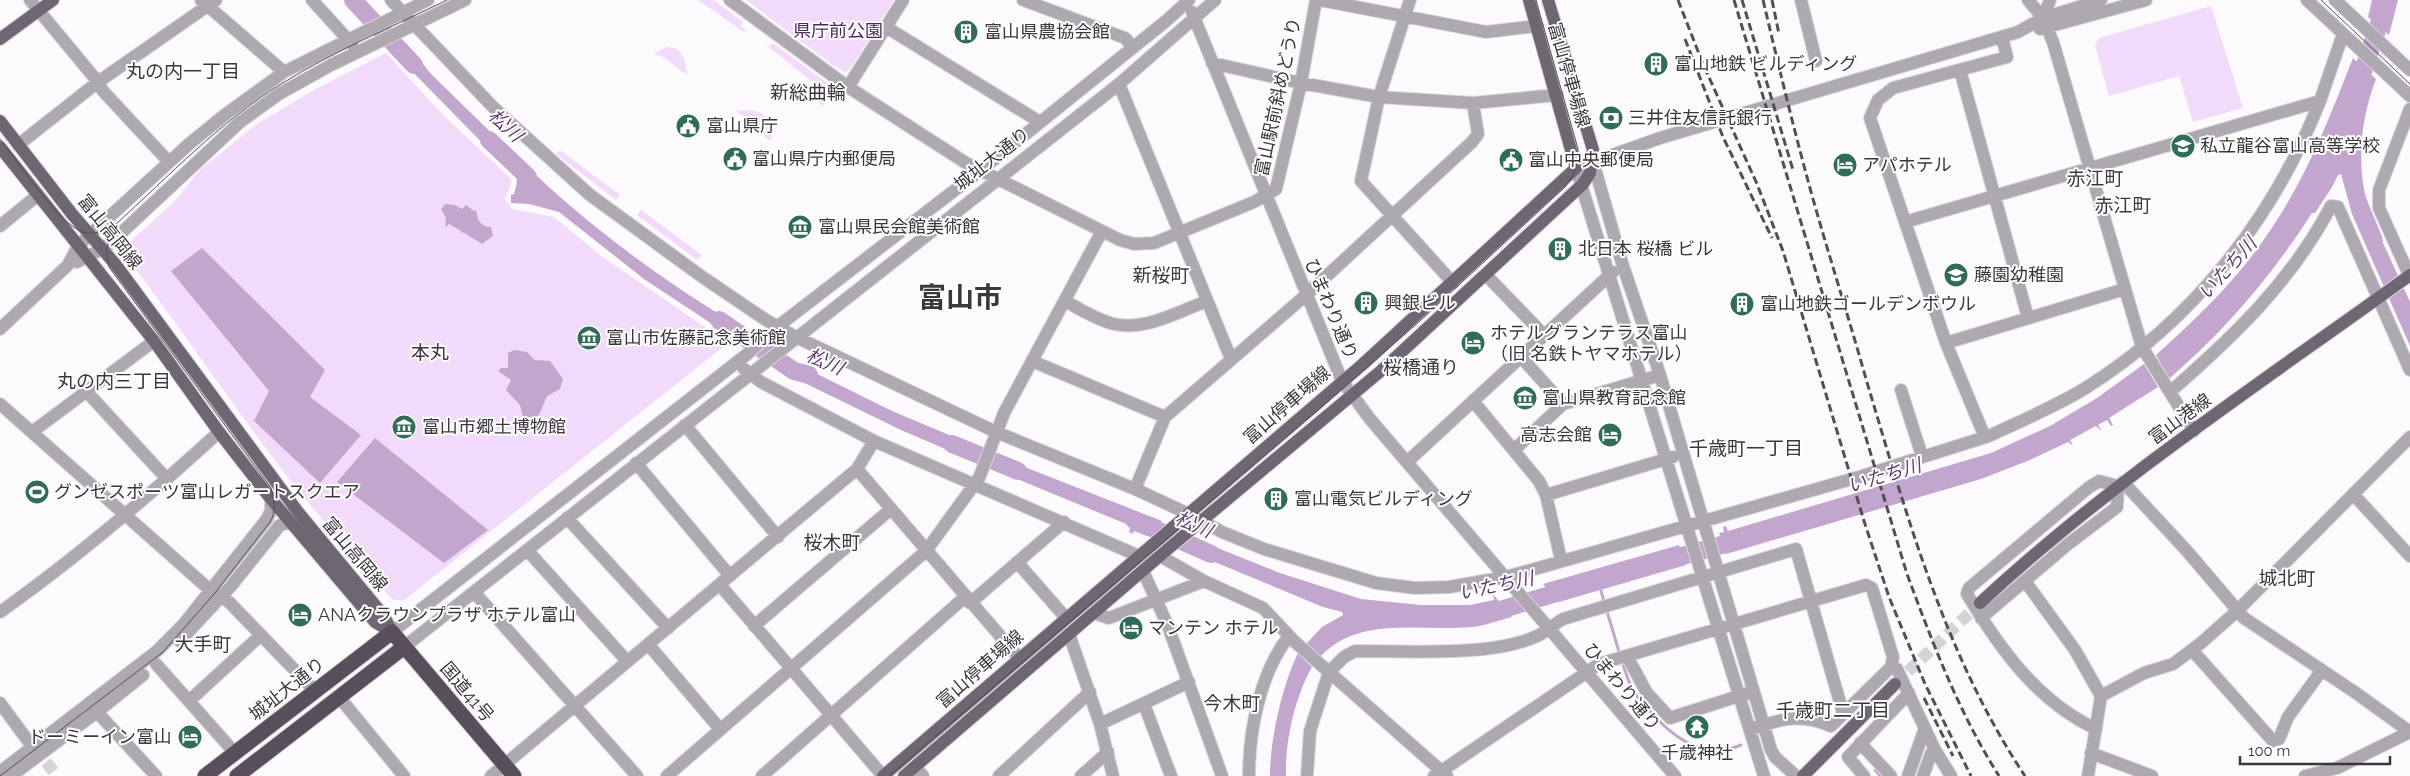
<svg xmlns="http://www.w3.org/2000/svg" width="2410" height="776" viewBox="0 0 2410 776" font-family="Raleway,'Noto Sans JP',sans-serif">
  <rect width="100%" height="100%" fill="#fcfafd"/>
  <!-- green -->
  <path fill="#f1dafa" d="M698 0H714L743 22 741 26 746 31 744 32Z
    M746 0H894L850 69 845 72 834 66Z
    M2211 6 2243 108 2193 122 2179 76 2109 96 2095 45 2099 38Z
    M764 43 769 46 773 43 835 89 823 106 813 98 820 88Z
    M667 47C683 47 686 62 687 75L662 56 653 54Z
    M386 53 444 116 508 176 512 181 505 199 512 209 554 217 600 255 728 343 403 601 392 599C361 563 328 527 298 490 239 416 188 337 131 263L132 240 173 203 200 170 257 124 314 90Z
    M736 111C763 108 766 113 772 138L770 141 764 136 763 132Z
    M560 150 620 195 616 200 556 154Z
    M641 210 702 255 697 260 637 215Z"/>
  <!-- water -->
  <path fill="#c3a6ce" d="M2372 0H2398L2389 35 2368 17Z
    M406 43 431 74 511 152 501 162 400 59 389 52Z
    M2353 58 2376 79C2362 115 2357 156 2365 194 2367 203 2385 240 2383 243L2410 302V346L2352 214 2341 174 2338 175 2332 187 2315 213H2312C2270 278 2227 328 2169 379L2156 355C2196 319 2237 280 2267 235 2305 181 2329 119 2353 58Z
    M516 156C583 222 662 281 744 329L735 336 718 326 714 329 712 324 644 279 559 212 529 204 511 203V195L514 194C518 180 519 176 507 166Z
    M445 204 455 205 462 209 466 205 474 211 476 210C478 220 479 226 491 227L493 236 482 244 463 232 460 234 461 231 449 224 445 227 446 218 441 209Z
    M202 248 325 370 310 397 361 435 320 483 254 421 269 391 171 271Z
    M514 350 527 352 535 360 550 361 563 379 560 389 547 396 539 415 529 421 523 418 520 405 506 390 511 380 498 371 501 368H508V353Z
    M793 362 892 411 978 447 973 461 901 430 782 372Z
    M2144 364 2158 387 2109 418 2113 425 2111 426 2107 420 2098 425 2102 431 2096 426 2070 440 2073 446 2068 442 2030 460 1981 479 1726 554 1719 533 1724 532 1723 527 1726 526 1728 531 1991 453 2050 426 2097 398Z
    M375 438 488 530 444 563 337 482Z
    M998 455 1017 464 1162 521 1147 536 1134 531 1133 534 1129 532 1131 526 993 469 997 463Z
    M1197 537 1200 541 1280 573 1361 599 1421 605H1470L1494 600 1493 594 1512 617C1499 620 1485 626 1471 627 1420 632 1359 615 1320 657L1306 644 1322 627 1343 615 1342 612 1323 607 1183 549Z
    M1679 545 1686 565 1559 602 1543 584Z
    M1298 653 1312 667C1295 697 1285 741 1286 776H1270C1270 740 1282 686 1298 653Z"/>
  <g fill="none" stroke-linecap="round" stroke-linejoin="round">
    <!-- stream -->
    <path stroke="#c3a6ce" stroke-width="3" d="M1600 587 1604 602
      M1606 608 1620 655
      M1622 661C1625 671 1628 681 1633 690 1639 701 1650 711 1658 720 1681 743 1708 759 1741 745
      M1875 770 1880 776"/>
    <!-- river -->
    <path stroke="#c3a6ce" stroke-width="18" d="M353 0 414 65
      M2357 89 2379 24 2385 0
      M489 140 528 177
      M719 320 794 371 809 375
      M952 444 1018 471
      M1134 520 1211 554
      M1661 562 1746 538
      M1483 612 1500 610 1573 588"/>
    <!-- minor-tunnel -->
    <path stroke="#d5d3d7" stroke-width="12" stroke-dasharray="12 6" stroke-linecap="butt" d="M46 762 57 776"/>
    <!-- major-tunnel -->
    <path stroke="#d5d3d7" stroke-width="12" stroke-dasharray="12 6" stroke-linecap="butt" d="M1895 684 1980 603"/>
    <defs>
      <path id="minor" d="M30 0 98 82 103 91 169 162
        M201 0 284 72
        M312 0 352 44
        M391 0 494 108 590 195 701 276 766 320 796 337 996 432 1135 489 1193 516 1222 532 1264 549 1376 583 1415 588 1449 587 1506 577 1859 477 1989 436
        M730 0 848 87 966 163 1120 240 1134 244 1154 243 1254 202 1276 189 1301 83 1316 0
        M1023 0 1125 38 1133 47
        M1320 0 1486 32 1537 26
        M1410 0 1379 97 1361 181 1453 283
        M1801 0 1816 61
        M2028 0 2043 18 2053 42 2142 347 2194 431
        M2307 0 2410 96
        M2335 0 2410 70
        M1192 12 1342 381 1370 419 1675 776
        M2043 18 2050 0
        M886 27 1040 122
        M2040 29 2146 0
        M2002 37 2007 57 1893 88 1878 100 1870 118 1946 343 1984 435 1989 436C2021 421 2054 407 2084 389 2193 321 2273 219 2320 101
        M1212 63 1301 83 1379 97 1473 103 1557 95
        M1960 70 2028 318
        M1119 84 1231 359
        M848 87 903 0
        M2410 109 2379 190V208L2410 277
        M18 145 98 82 216 0
        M1593 162 1622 263 1660 375 1771 750 1775 757 1796 776
        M1905 222 2320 101 2343 34
        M0 226 38 195
        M77 262 102 249 120 234 240 122 279 94 331 65 465 0
        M1486 275 1545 336
        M1065 301C1080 309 1097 320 1114 324 1145 331 1178 312 1207 301
        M0 329 68 265 78 246 107 219 189 144 226 114 284 72 428 0
        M1946 343 2125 289
        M1521 357 1563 404
        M1032 361 1165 417
        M744 369 761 382 874 441 1139 556
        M1901 390 1922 456
        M86 391 167 479
        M2170 392C2234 336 2291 282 2331 206L2338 207 2410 370
        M1473 401 1539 481 1546 495 1561 560
        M0 404 210 590 229 602 315 691
        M685 425 778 537
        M32 432 154 341
        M1515 449 1563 404 1660 375
        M1407 462 1613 272
        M636 463 730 576
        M857 469 1019 658
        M2123 482 2187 551 2244 618 2356 693 2410 732
        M1135 489 1165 417 1306 295 1472 142 1478 134 1473 103
        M2353 494 2410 556
        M1546 495 1673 457
        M567 518 668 628
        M527 550 627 661
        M1160 556 1204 581 1263 608 1295 642 1447 776
        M1017 562 1066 618
        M1143 571 1168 626 1222 776
        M2025 581 2075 650 2101 696 2088 776
        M720 585 883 776
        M474 592 637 776
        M970 603 1064 522
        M0 612C78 557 149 496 219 432
        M1094 613 1109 618 1204 581
        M1981 618 2067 545 2117 507 2118 486 2099 481 2088 488 1969 588 1967 594C2000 649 2037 701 2096 729
        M754 626 891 509
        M392 632 746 355 777 327 981 170 1166 21 1189 0
        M1069 634 1100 724 1113 776
        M180 641 231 586 280 525 289 523 294 525
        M648 644 720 729
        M404 647 1119 84 1215 0
        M2192 650 2273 741 2279 739 2288 717 2322 670
        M1627 656 1647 693 1670 718 1748 693
        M156 664 235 753
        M1891 667 1897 669 1935 750 1951 776
        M2101 696 2144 673 2173 664 2201 643 2237 611 2410 437
        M339 697 404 776
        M189 701 261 635
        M0 703 37 753
        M1144 704 1171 776
        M97 712 156 776
        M1100 724 1189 682
        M1860 743 1891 776
        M2091 753 2152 776
        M915 767 923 776
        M0 772 157 651 183 625 267 519 271 510V499
        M11 776 97 712 143 675
        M491 776 857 469 874 441
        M667 776 926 551 979 478 1004 413 1102 231
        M762 776 965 597
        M999 776 1090 692
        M1081 776 1108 752
        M1249 776C1249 730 1260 673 1289 636
        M1307 776 1310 731 1329 672 1344 657 1355 651C1405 651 1492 657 1537 636 1546 632 1554 624 1563 619L1796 549 1843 713
        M1434 776 1599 664 1866 585 1872 588 1893 657 1891 667 1831 726C1801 713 1780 719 1750 729
        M1764 776 1576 168 1660 138 2018 32 2043 18 2101 0
        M1864 776 1848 757 1909 693
        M1908 776 1925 728
        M1923 776 1931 754 1935 750
        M2305 776 2337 768 2410 732"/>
      <path id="major" d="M0 39 53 0
        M0 121 72 214 116 265 298 512 384 616 392 632
        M0 147 154 341 219 432 271 499 375 622 392 632
        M1980 603C2112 480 2264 381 2410 275
        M883 776 1363 364 1576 168 1529 0
        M904 776 1169 548 1382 370 1583 184 1590 173 1593 150 1548 0
        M1803 776 1895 684"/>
      <path id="highway" d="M205 776 392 632 514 776
        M237 776 404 647"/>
    </defs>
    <!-- minor casing -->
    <use href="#minor" stroke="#d9d7da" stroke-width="14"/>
    <!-- major casing -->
    <use href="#major" stroke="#d9d7da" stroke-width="14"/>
    <!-- highway casing -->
    <use href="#highway" stroke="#d9d7da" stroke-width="17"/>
    <!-- minor -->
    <use href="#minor" stroke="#aea9b0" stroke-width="12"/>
    <!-- major -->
    <use href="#major" stroke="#6e6672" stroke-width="12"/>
    <!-- highway -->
    <use href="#highway" stroke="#584e5c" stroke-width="15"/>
    <!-- tram -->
    <path stroke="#534f54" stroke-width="1" d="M2321 0 2410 84
      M0 139C17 160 58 224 83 232 95 235 105 231 116 224 169 176 220 122 281 84 334 51 392 27 447 0
      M0 776 163 652 215 593 270 522C277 511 274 500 271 488L109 267 106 250 116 224
      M889 776 1317 411 1421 320 1565 187C1575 175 1578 164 1578 149L1536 0"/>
    <!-- rail -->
    <path stroke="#534f54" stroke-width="3" stroke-dasharray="8 4" stroke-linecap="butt" d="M1678 0 1703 64 1757 184 1783 251 1864 521 1889 597 1925 684 1971 776
      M1734 0 1907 574C1933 644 1959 713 1999 776
      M1742 0 1793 170
      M1763 0C1777 59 1791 118 1807 177 1825 244 1847 311 1866 379 1907 516 1945 656 2025 776
      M1772 0 1779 34
      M1685 39 1723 137 1772 238
      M1924 698 1953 756"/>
  </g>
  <!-- icons -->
  <defs>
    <symbol id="building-disc" viewBox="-11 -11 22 22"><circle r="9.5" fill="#316c56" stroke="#fff"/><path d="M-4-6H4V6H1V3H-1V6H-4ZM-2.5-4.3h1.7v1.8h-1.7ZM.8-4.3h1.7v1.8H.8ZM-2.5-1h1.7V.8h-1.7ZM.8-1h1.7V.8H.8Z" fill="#fff"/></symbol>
    <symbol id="bank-disc" viewBox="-11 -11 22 22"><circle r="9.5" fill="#316c56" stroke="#fff"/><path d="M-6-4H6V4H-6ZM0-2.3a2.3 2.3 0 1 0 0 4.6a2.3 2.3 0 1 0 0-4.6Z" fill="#fff"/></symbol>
    <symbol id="civic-disc" viewBox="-11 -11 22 22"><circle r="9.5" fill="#316c56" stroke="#fff"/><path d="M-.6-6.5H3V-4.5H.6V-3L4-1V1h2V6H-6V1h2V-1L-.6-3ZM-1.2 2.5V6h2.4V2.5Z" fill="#fff"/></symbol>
    <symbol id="school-disc" viewBox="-11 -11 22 22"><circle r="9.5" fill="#316c56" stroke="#fff"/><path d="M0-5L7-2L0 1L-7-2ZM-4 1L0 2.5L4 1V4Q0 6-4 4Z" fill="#fff"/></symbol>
    <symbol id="hotel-disc" viewBox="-11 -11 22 22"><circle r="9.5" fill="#316c56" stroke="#fff"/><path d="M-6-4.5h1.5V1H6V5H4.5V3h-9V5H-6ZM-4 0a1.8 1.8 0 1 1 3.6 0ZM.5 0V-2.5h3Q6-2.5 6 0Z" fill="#fff"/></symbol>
    <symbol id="museum-disc" viewBox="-11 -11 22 22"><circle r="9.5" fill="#316c56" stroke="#fff"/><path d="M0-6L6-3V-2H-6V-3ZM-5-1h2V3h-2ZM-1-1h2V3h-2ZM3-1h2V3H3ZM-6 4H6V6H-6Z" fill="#fff"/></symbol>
    <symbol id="stadium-disc" viewBox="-11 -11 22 22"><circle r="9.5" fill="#316c56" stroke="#fff"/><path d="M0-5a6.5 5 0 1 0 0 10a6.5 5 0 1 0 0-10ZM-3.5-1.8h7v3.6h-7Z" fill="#fff"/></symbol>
    <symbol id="temple-disc" viewBox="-11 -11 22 22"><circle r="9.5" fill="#316c56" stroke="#fff"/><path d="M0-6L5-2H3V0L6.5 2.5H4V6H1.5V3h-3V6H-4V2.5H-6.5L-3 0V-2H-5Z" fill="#fff"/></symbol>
  </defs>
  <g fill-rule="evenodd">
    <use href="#building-disc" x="952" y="18" width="28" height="28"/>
    <use href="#building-disc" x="1642" y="50" width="28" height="28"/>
    <use href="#bank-disc" x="1597" y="104" width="28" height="28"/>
    <use href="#civic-disc" x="674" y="112" width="28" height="28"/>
    <use href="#school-disc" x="2169" y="132" width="28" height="28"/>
    <use href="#civic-disc" x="721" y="145" width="28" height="28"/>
    <use href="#civic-disc" x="1497" y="146" width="28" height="28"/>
    <use href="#hotel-disc" x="1831" y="151" width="28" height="28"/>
    <use href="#museum-disc" x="786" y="213" width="28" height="28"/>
    <use href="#building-disc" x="1546" y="235" width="28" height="28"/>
    <use href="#school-disc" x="1942" y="261" width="28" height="28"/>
    <use href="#building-disc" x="1352" y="289" width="28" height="28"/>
    <use href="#building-disc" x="1728" y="290" width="28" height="28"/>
    <use href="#museum-disc" x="575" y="324" width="28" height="28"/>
    <use href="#hotel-disc" x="1459" y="329" width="28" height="28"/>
    <use href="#museum-disc" x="1511" y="384" width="28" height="28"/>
    <use href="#museum-disc" x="390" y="413" width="28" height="28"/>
    <use href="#hotel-disc" x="1596" y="421" width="28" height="28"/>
    <use href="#stadium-disc" x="23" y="478" width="28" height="28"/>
    <use href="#building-disc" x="1262" y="485" width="28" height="28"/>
    <use href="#hotel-disc" x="286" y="601" width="28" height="28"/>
    <use href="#hotel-disc" x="1117" y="614" width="28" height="28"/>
    <use href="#temple-disc" x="1683" y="713" width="28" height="28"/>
    <use href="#hotel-disc" x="176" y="723" width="28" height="28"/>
  </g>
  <g text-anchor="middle" stroke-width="4" stroke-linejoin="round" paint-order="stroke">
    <!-- park labels -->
    <g font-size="18" fill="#4e295b" stroke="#fff">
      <text x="838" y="37">県庁前公園</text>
    </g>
    <!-- poi labels -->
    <g font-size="18" fill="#3b373d" stroke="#fff" text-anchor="start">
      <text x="984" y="38">富山県農協会館</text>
      <text x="1674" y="70">富山地鉄 ビルディング</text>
      <text x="1628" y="124">三井住友信託銀行</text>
      <text x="706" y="132">富山県庁</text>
      <text x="2200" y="152">私立龍谷富山高等学校</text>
      <text x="752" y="165">富山県庁内郵便局</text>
      <text x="1528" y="166">富山中央郵便局</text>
      <text x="1862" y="171">アパホテル</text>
      <text x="818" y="233">富山県民会館美術館</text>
      <text x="1578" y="255">北日本 桜橋 ビル</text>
      <text x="1974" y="281">藤園幼稚園</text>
      <text x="1384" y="309">興銀ビル</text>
      <text x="1760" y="310">富山地鉄ゴールデンボウル</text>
      <text x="1490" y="339">ホテルグランテラス富山<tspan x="1490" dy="21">（旧 名鉄トヤマホテル）</tspan></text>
      <text x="606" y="344">富山市佐藤記念美術館</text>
      <text x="1542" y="404">富山県教育記念館</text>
      <text x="422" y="433">富山市郷土博物館</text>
      <text x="1592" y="441" text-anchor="end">高志会館</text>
      <text x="54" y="498">グンゼスポーツ富山レガートスクエア</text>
      <text x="1294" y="505">富山電気ビルディング</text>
      <text x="318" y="621">ANAクラウンプラザ ホテル富山</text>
      <text x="1148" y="634">マンテン ホテル</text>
      <text x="172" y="743" text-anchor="end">ドーミーイン富山</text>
      <text x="1697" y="759" text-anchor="middle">千歳神社</text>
    </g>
    <!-- street labels -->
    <g font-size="18" fill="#3b373d" stroke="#fff">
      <text transform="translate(1569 75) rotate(74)" y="6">富山停車場線</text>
      <text transform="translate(1278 97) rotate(-78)" y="6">富山駅前斜めどうり</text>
      <text transform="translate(992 159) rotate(-38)" y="6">城址大通り</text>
      <text transform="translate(110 232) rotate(51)" y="6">富山高岡線</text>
      <text transform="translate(1331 309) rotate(67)" y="6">ひまわり通り</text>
      <text transform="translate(1287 405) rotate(-41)" y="6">富山停車場線</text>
      <text transform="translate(2180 419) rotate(-36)" y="6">富山港線</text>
      <text transform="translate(355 554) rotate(50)" y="6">富山高岡線</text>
      <text transform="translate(980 669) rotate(-41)" y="6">富山停車場線</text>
      <text transform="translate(1622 687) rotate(50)" y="6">ひまわり通り</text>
      <text transform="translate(287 689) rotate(-38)" y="6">城址大通り</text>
      <text transform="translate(467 692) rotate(50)" y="6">国道41号</text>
    </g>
    <!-- neighbourhood labels -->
    <g font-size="19" fill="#3b373d" stroke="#fff">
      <text x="183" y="78">丸の内一丁目</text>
      <text x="808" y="99">新総曲輪</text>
      <text x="2095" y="185">赤江町</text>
      <text x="2123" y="212">赤江町</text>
      <text x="1161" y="282">新桜町</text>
      <text x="430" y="359">本丸</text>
      <text x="1421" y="374">桜橋通り</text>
      <text x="114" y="388">丸の内三丁目</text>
      <text x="1746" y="455">千歳町一丁目</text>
      <text x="832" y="549">桜木町</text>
      <text x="2287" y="585">城北町</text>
      <text x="203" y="651">大手町</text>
      <text x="1232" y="710">今木町</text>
      <text x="1833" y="717">千歳町二丁目</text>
    </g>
    <!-- water labels -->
    <g font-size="19" font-style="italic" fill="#643e71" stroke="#fff">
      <text transform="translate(506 125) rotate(43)" y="7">松川</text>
      <text transform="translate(2227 268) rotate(-48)" y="7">いたち川</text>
      <text transform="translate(825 361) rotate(24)" y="7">松川</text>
      <text transform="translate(1884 475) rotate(-17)" y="7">いたち川</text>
      <text transform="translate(1194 524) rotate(23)" y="7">松川</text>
      <text transform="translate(1496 585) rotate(-12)" y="7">いたち川</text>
    </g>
    <!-- town labels -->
    <g font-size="28" font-weight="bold" fill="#3b373d" stroke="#fff">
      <text x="960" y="307">富山市</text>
    </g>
  </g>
  <!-- scale -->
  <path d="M2240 756v8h150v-8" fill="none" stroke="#3b373d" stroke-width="2.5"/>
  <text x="2248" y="756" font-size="15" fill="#3b373d" stroke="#ffffff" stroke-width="4" paint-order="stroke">100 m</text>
</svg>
